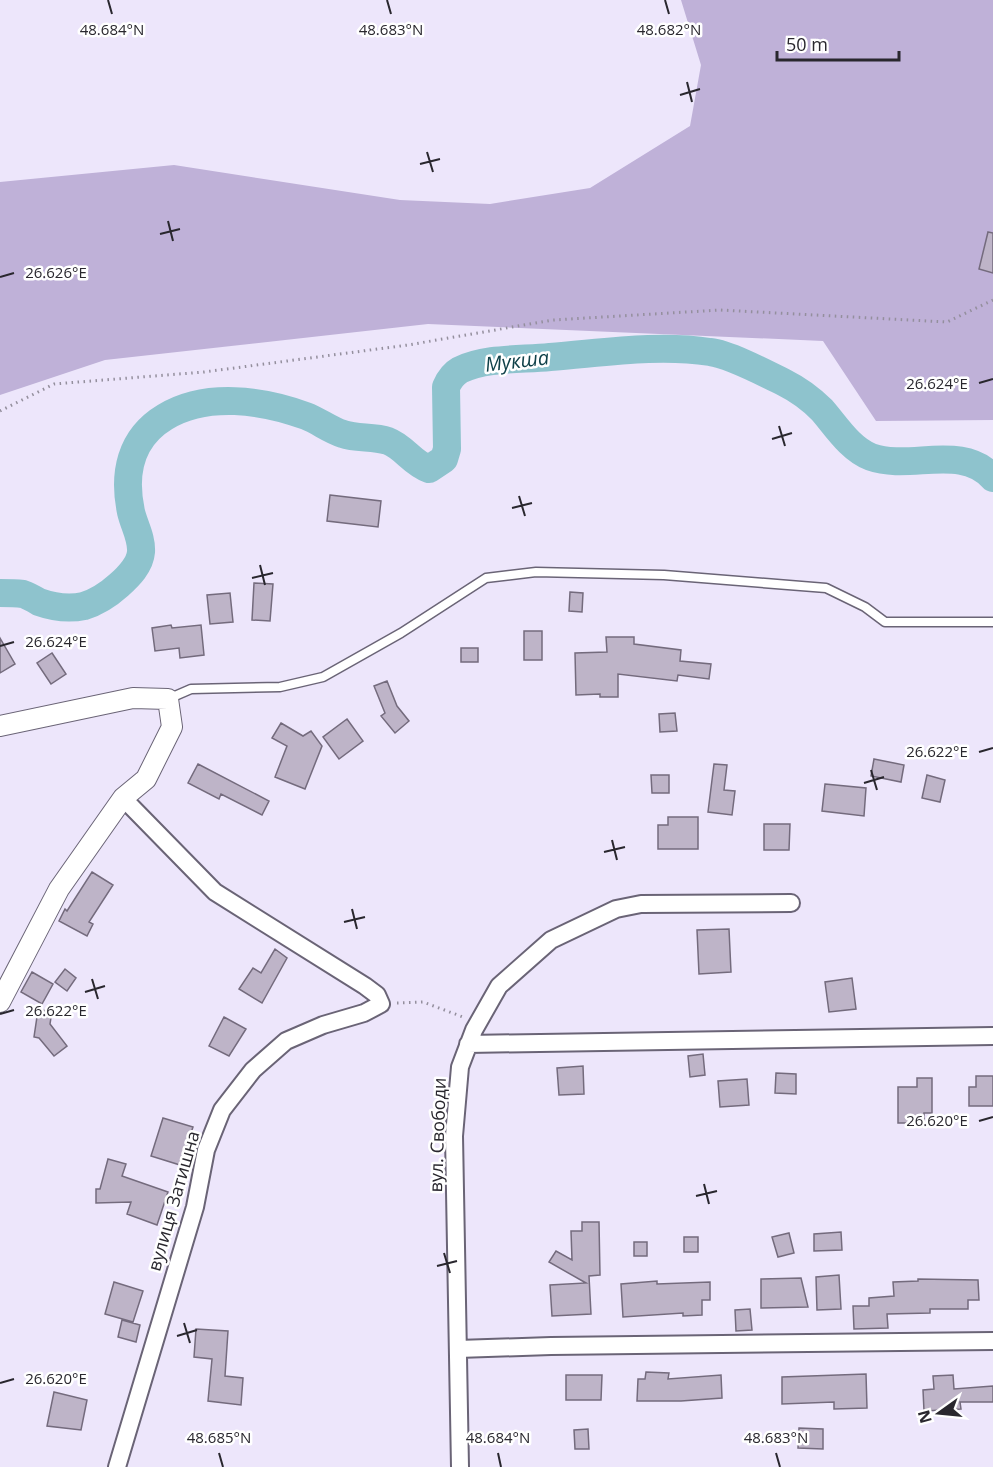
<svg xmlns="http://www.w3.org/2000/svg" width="993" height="1467" viewBox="0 0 993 1467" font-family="'Open Sans',sans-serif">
  <rect width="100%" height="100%" fill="#ede6fb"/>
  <!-- green -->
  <path fill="#bfb1d8" d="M681 0H993V420L876 421 823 341 428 324 105 360 0 395V182L174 165 400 200 490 204 590 188 690 126 701 65Z"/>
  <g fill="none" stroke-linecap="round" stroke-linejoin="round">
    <!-- river -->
    <path stroke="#8ec3cd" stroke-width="28" d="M0 593C7 593 15 593 23 594 29 596 34 599 39 602 53 607 70 609 84 606 97 602 109 594 119 585 129 576 140 565 141 552 142 538 134 525 131 512 123 474 130 438 165 417 206 392 263 400 306 416 319 421 330 430 343 434 357 439 373 436 388 441 404 447 412 463 429 469L444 459 447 449 446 387C449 380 453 374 460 370 487 357 522 360 550 357 603 353 657 344 710 352 729 354 767 374 785 383 799 390 811 399 822 410 836 426 850 449 871 457 910 471 962 443 993 478"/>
  </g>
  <!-- building -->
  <path fill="#beb4c8" stroke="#746b7d" stroke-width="1.5" d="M988 232 993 233V273L979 269Z
    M330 495 381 501 378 527 327 521Z
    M254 583 273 584 270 621 252 620Z
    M570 592 583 593 582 612 569 611Z
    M230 593 233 622 210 624 207 595Z
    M171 625 172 628 201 625 204 655 180 658 179 648 155 651 152 628Z
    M524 631H542V660H524Z
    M606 637H634V644L681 650 680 661 711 664 709 679 678 675 677 681 618 674V697H600V694L576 695 575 653 607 652Z
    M0 638 15 664 0 673Z
    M461 648H478V662H461Z
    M52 653 66 674 51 684 37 663Z
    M387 681 397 706 409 721 395 733 381 716 385 713 374 686Z
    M675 713 677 731 660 732 659 714Z
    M347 719 363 741 339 759 323 737Z
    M281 723 303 736 311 731 322 746 305 789 275 777 287 746 272 738Z
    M874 759 904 765 901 782 871 776Z
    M198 764 269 801 262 815 221 794 219 799 188 783Z
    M714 764 727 765 724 790 735 791 732 815 708 812Z
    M651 775H669V793H652Z
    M927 775 945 780 940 802 922 798Z
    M825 784 866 788 864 816 822 811Z
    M668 817H698V849H658V825H668Z
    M764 824H790L789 850H764Z
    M92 872 113 885 89 922 93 924 87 936 59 921 65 909 67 911Z
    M729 929 731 972 699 974 697 930Z
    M275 949 287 958 262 1003 239 989 253 968 261 973Z
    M65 969 76 978 67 991 55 982Z
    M32 972 53 984 42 1004 21 992Z
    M852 978 856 1009 829 1012 825 982Z
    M38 1010 52 1011 50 1024 67 1046 54 1056 39 1038 34 1037Z
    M224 1017 246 1029 229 1056 209 1046Z
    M703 1054 705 1075 690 1077 688 1056Z
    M583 1066 584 1094 559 1095 557 1068Z
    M776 1073 796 1074V1094L775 1093Z
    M976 1076H993V1106H969V1087H976Z
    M917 1078H932V1113H924V1123H898V1087H917Z
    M747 1079 749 1105 720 1107 718 1081Z
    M163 1118 193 1127 180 1165 151 1156Z
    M108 1159 126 1164 122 1176 168 1192 157 1225 127 1214 131 1202 96 1203V1189H100Z
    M582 1222H599L600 1275 589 1276 591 1314 552 1316 550 1285 586 1283 549 1262 556 1251 572 1260 571 1231H582Z
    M841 1232 842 1250 814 1251V1234Z
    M789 1233 794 1253 778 1257 772 1237Z
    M684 1237H698V1252H684Z
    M634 1242H647V1256H634Z
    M839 1275 841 1309 817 1310 816 1277Z
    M801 1278 808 1307 761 1308V1279Z
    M918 1279 978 1280 979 1300H968V1309H930V1313L887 1314 888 1328 854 1329 853 1306H869V1298L894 1296 893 1282 918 1281Z
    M657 1281V1284L710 1282V1300H702V1315L683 1316V1313L623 1317 621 1284Z
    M114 1282 143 1291 133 1322 105 1314Z
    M750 1309 752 1330 736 1331 735 1310Z
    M122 1320 140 1325 136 1342 118 1337Z
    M196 1329 228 1331 225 1376 243 1378 241 1405 208 1401 212 1359 194 1357Z
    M646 1372 669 1373 668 1379 721 1375 722 1398 681 1401H637L638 1379H645Z
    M866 1374 867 1408 834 1409V1402L782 1404V1377Z
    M566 1375H602L601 1400H566Z
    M953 1375 954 1389 993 1386V1402H960L961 1409 924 1411 923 1390 934 1389 933 1376Z
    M54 1392 87 1400 81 1430 47 1426Z
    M799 1428 823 1429V1449L798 1448Z
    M588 1429 589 1449H575L574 1430Z"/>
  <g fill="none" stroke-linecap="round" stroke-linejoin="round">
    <defs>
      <path id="service" d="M168 699 191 689 280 687 323 677 401 633 486 578 536 572 664 575 826 588 865 607 885 622H993"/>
      <path id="minor" d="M468 1044 993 1036
        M458 1349 551 1346 993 1341
        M117 1467 195 1207 206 1150 222 1110 253 1070 286 1041 323 1025 364 1013 381 1004 377 995 365 986 215 892 123 798
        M460 1467 454 1136 460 1067 474 1030 499 986 551 940 616 909 641 904 791 903"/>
      <path id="tertiary" d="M0 726 133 698 168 699 172 727 146 779 123 798 59 889 0 1002"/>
    </defs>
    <!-- service casing -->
    <use href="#service" stroke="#6a6476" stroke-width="11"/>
    <!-- minor casing -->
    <use href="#minor" stroke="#6a6476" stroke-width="20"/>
    <!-- tertiary casing -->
    <use href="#tertiary" stroke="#6a6476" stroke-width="22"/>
    <!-- path -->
    <path stroke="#948f9d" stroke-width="3" stroke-dasharray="1.5 4.5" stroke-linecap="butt" d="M0 411 54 384 204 372 408 345 553 320 720 310 947 322 993 300
      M397 1003 423 1002 463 1017"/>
    <!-- service -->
    <use href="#service" stroke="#fff" stroke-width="8"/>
    <!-- minor -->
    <use href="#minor" stroke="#fff" stroke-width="16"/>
    <!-- tertiary -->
    <use href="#tertiary" stroke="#fff" stroke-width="20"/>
  </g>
  <!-- ticks -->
  <path fill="none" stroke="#29272e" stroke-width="2" d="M108 0 112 14M387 0 391 14M665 0 669 14M687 82 692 102M680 95 700 89M427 152 433 172M420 164 440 159M168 221 173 241M160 234 180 229M0 277 14 273M979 383 993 379M779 426 785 446M772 439 792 433M519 496 525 516M512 508 532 503M260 565 265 585M252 578 273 573M0 646 14 642M979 752 993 748M871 770 877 790M864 783 884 777M612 840 617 860M604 852 625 847M352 909 357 929M344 922 365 917M92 979 98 999M85 992 105 986M0 1014 14 1010M979 1121 993 1117M704 1184 709 1204M696 1196 717 1191M444 1253 450 1273M437 1266 457 1261M184 1323 190 1343M177 1336 197 1330M0 1383 14 1379M219 1453 223 1467M498 1453 501 1467M776 1453 780 1467"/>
  <g text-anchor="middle" stroke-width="5" stroke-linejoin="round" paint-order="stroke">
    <!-- street labels -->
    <g font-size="18" fill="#29272e" stroke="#fff">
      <text transform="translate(438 1135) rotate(-88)" y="6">вул. Свободи</text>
      <text transform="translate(174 1201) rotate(-74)" y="6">вулиця Затишна</text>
    </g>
    <!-- water labels -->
    <g font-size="20" font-style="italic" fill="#104149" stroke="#fff">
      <text transform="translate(517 361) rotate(-7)" y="7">Мукша</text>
    </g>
  </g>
  <g font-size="15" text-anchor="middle" fill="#29272e" stroke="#fff" stroke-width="5" stroke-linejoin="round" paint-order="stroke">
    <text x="112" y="35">48.684°N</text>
    <text x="391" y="35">48.683°N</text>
    <text x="669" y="35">48.682°N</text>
    <text x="56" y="278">26.626°E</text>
    <text x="937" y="389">26.624°E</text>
    <text x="56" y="647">26.624°E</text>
    <text x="937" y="757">26.622°E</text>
    <text x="56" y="1016">26.622°E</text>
    <text x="937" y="1126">26.620°E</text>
    <text x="56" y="1384">26.620°E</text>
    <text x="219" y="1443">48.685°N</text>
    <text x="498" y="1443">48.684°N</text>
    <text x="776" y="1443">48.683°N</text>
  </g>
  <!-- north arrow -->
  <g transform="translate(939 1413) rotate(255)" stroke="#ffffff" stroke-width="4.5" paint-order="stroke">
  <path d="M0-4.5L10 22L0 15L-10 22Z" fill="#29272e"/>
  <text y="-9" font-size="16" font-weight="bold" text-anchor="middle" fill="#29272e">N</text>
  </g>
  <!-- scale -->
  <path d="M777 51v9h122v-9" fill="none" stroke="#29272e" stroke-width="3"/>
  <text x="786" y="51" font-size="18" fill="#29272e" stroke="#ffffff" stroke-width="4.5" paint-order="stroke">50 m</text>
</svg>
